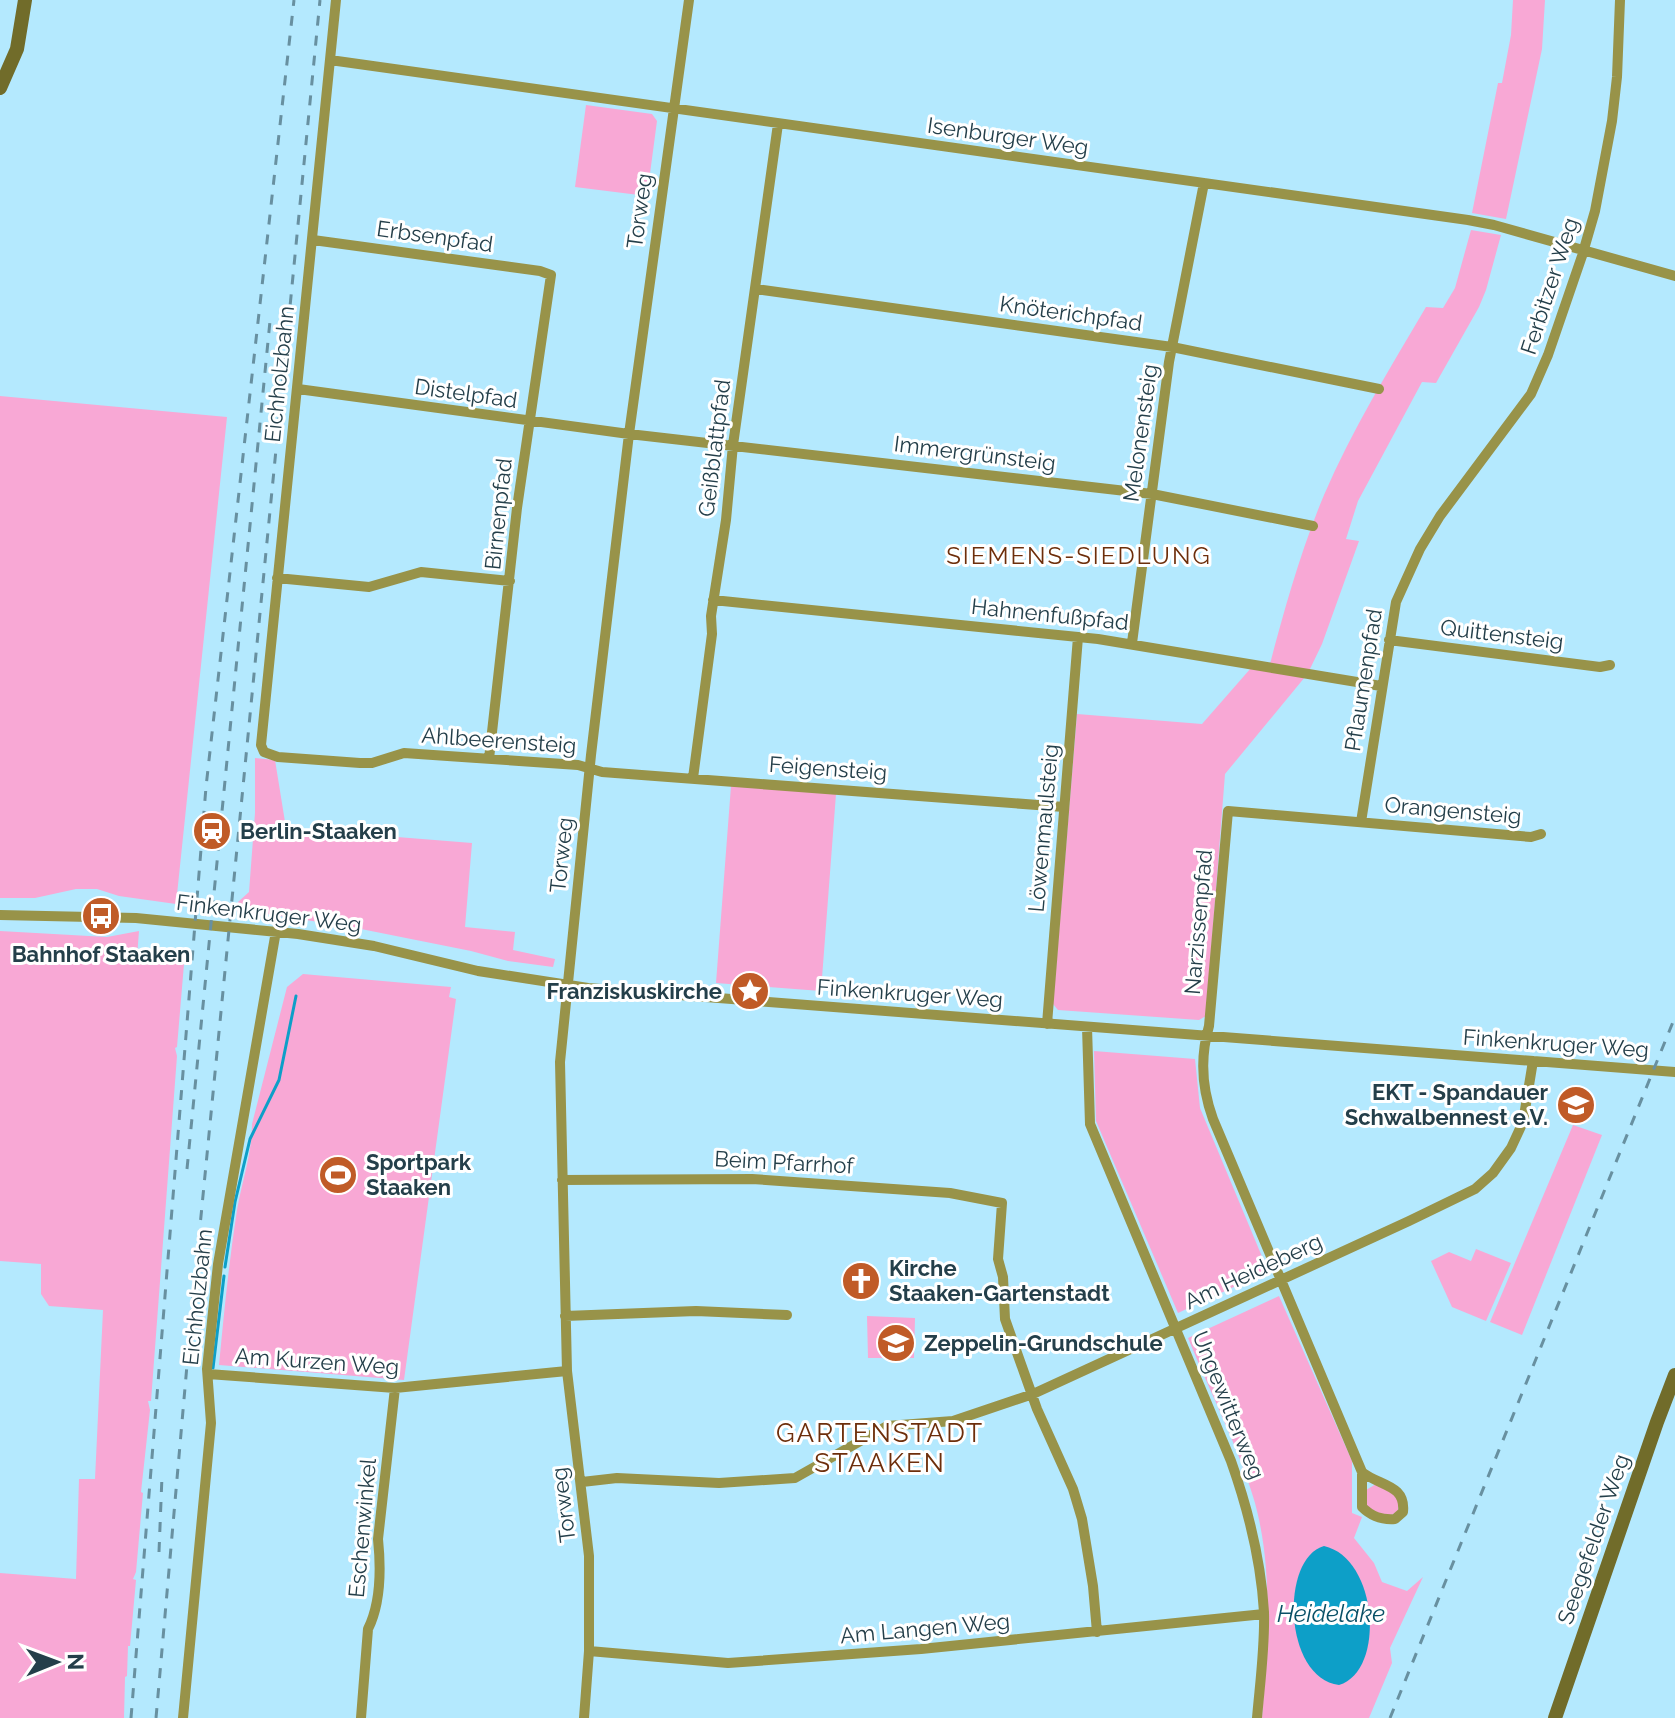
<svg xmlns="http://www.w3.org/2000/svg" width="1675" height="1718" viewBox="0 0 1675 1718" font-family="Raleway,sans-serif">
  <rect width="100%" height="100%" fill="#b4e9fe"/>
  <!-- green -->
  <path fill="#f8a8d5" d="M1513 0H1545L1542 49 1506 219 1472 213 1498 83H1502L1511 35Z
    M586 105 652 114 657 121 647 196 575 187Z
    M1471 230 1501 235 1486 290 1479 307 1436 383 1422 382 1358 501 1346 539 1359 541 1322 644 1309 671 1270 664C1285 607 1301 550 1324 495 1352 430 1390 368 1426 307L1443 308 1455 288Z
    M0 396 227 417 176 904 119 896 97 889H76L35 898H0Z
    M1251 668 1305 677 1225 774 1206 1016 1199 1020 1058 1010 1053 1004 1077 714 1202 724Z
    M255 758 275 760 286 828 359 833V837L397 840V837L472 843 465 927 515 932 513 950 555 959 553 967 508 961 471 951 351 927 260 913 261 916 237 914 238 902 249 892 255 813Z
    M731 786 836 794 821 991 716 983Z
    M0 931 107 937 139 931 137 957 182 959 184 964 177 1047 175 1048 177 1056 151 1401H148L150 1410 141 1492 143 1493 136 1572 133 1579 136 1580 130 1646H128L127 1676 125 1677 124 1718H0V1573L76 1579 79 1479H95L103 1310 49 1306 41 1294V1264L0 1261Z
    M303 974 451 987 449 997 456 999 404 1380 219 1365C224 1313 229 1261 237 1210 242 1181 252 1154 252 1124L287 987Z
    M1094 1051 1195 1059 1200 1108 1268 1271 1178 1313 1096 1121Z
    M1573 1125 1602 1135 1522 1335 1490 1322Z
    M1476 1249 1511 1263 1486 1321 1452 1307 1431 1261 1449 1252 1471 1261Z
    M1279 1296 1352 1461V1513L1362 1517 1354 1538 1374 1563 1382 1582 1407 1591 1423 1577 1390 1648 1392 1663 1369 1718H1262C1267 1647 1274 1573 1255 1503 1240 1450 1209 1390 1188 1338Z
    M867 1316 915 1318 914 1358H868Z
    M1376 1484 1398 1494V1511C1387 1520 1378 1514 1367 1508L1366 1490Z"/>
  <!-- water -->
  <path fill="#0d9fc8" d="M1324 1546C1378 1558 1386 1671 1339 1685 1283 1678 1280 1558 1324 1546Z"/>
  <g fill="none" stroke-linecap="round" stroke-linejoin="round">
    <!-- stream -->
    <path stroke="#0d9fc8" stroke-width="3" d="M225 1267 235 1202 250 1139 279 1080 296 996
      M213 1368 224 1276"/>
    <!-- street -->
    <path stroke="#989349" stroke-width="10" d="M336 0C311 248 284 496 261 745L264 752 278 757 360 763H372L404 753 578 765 602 772 1064 807
      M330 60 1468 220 1494 225 1675 276
      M313 240 540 271 551 275 517 508 489 759
      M756 289 1172 347 1379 389
      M298 389 629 434 1152 494 1313 526
      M277 578 369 587 421 572 510 581
      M713 600 1098 639 1381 686
      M1389 640 1600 667 1610 665
      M1132 643 1169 362 1204 183
      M693 778 712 634 711 616 726 520 733 445 778 124
      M1361 822 1396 602 1420 549 1440 516 1531 394 1548 355 1582 256 1595 211 1612 121 1617 77 1620 0
      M0 915 136 918 298 934 374 946 478 971 588 988 1675 1072
      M1047 1024 1078 637
      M1087 1027 1090 1124 1231 1461C1248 1509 1261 1561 1264 1612 1265 1647 1260 1683 1257 1718
      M562 1180 752 1179 950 1193 1002 1203 998 1259 1003 1277 1005 1319 1037 1409 1073 1489 1082 1519 1093 1586 1097 1632
      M565 1316 696 1311 787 1315
      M208 1374 395 1388 567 1371
      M1362 1472C1379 1486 1406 1484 1403 1512L1395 1519C1382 1520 1372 1517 1362 1507V1472L1213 1119C1202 1089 1200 1057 1209 1026L1228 811 1531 837 1541 834
      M582 1482 617 1478 719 1483 795 1478 887 1426 953 1421 1033 1394 1409 1221 1475 1189 1493 1173 1511 1148 1523 1122 1533 1061
      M589 1651 728 1663 921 1649 1264 1614
      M183 1718 211 1423 207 1369 218 1264 276 931
      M361 1718 368 1629C381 1603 381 1568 378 1539L395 1388
      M584 1718 589 1651V1556L567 1371 560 1062 591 755 629 434 689 0"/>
    <!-- secondary -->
    <path stroke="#716c2a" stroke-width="14" d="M0 88 17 49 25 0
      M1555 1718 1657 1422 1675 1375"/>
    <!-- rail -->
    <path stroke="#6890a0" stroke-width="3" stroke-dasharray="10 10" stroke-linecap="butt" d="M187 1169 270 321
      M159 1552 162 1476
      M131 1718 206 787 294 0
      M156 1718 192 1308 320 0
      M1390 1718 1675 1017"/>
  </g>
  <!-- icons -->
  <defs>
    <symbol id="station-disc" viewBox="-11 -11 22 22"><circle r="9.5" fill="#c05b27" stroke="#fff"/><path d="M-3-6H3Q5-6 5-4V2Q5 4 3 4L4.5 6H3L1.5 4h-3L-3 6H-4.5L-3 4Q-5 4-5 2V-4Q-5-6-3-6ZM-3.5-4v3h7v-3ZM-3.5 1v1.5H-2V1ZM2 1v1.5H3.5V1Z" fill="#fff"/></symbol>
    <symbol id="bus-disc" viewBox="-11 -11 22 22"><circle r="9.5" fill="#c05b27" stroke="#fff"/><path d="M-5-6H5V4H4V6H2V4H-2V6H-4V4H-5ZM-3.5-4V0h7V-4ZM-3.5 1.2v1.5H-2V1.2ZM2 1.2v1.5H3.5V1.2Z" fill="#fff"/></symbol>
    <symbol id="sight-disc" viewBox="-11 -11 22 22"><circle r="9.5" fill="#c05b27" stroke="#fff"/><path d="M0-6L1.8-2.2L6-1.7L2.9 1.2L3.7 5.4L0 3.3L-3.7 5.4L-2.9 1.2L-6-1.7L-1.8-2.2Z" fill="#fff"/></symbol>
    <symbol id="school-disc" viewBox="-11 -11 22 22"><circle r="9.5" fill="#c05b27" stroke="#fff"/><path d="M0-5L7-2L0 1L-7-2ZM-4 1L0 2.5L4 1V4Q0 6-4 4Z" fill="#fff"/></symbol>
    <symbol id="stadium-disc" viewBox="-11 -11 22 22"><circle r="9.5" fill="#c05b27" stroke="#fff"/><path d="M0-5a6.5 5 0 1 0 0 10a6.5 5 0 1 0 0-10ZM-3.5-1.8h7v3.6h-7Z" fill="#fff"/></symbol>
    <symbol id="church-disc" viewBox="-11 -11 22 22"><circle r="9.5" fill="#c05b27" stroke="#fff"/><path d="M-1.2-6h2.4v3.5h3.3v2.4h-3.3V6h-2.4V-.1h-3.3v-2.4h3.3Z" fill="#fff"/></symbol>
  </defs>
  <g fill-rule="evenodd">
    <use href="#station-disc" x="190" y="809" width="44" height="44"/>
    <use href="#bus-disc" x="79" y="894" width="44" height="44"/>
    <use href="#sight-disc" x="728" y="969" width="44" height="44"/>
    <use href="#school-disc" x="1554" y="1083" width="44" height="44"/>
    <use href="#stadium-disc" x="316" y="1153" width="44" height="44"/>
    <use href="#church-disc" x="839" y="1259" width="44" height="44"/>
    <use href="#school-disc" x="874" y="1321" width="44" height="44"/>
  </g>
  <g text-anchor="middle" stroke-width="6" stroke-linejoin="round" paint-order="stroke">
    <!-- street labels -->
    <g font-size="22" fill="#243f4a" stroke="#fff">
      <text transform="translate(1008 136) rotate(8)" y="8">Isenburger Weg</text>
      <text transform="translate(639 211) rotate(-82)" y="8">Torweg</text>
      <text transform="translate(435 236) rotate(8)" y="8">Erbsenpfad</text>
      <text transform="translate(1549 286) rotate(-72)" y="8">Ferbitzer Weg</text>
      <text transform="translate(1071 313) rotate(8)" y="8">Knöterichpfad</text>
      <text transform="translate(279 374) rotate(-84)" y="8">Eichholzbahn</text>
      <text transform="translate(466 393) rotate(8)" y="8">Distelpfad</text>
      <text transform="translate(1140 433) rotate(-82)" y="8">Melonensteig</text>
      <text transform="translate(714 448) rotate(-83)" y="8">Geißblattpfad</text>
      <text transform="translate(975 453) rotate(7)" y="8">Immergrünsteig</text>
      <text transform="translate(498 514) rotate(-84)" y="8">Birnenpfad</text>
      <text transform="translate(1050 614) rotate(6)" y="8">Hahnenfußpfad</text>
      <text transform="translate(1502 634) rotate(7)" y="8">Quittensteig</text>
      <text transform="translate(1363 680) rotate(-81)" y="8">Pflaumenpfad</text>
      <text transform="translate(499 740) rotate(4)" y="8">Ahlbeerensteig</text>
      <text transform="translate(828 768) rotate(4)" y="8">Feigensteig</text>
      <text transform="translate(1453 810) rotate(5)" y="8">Orangensteig</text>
      <text transform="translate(1043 828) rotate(-85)" y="8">Löwenmaulsteig</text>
      <text transform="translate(561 855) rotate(-84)" y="8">Torweg</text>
      <text transform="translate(269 913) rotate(7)" y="8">Finkenkruger Weg</text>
      <text transform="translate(1198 922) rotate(-85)" y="8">Narzissenpfad</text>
      <text transform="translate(910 993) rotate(4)" y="8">Finkenkruger Weg</text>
      <text transform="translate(1556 1043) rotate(4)" y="8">Finkenkruger Weg</text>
      <text transform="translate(784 1162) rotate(3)" y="8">Beim Pfarrhof</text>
      <text transform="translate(1253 1271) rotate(-25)" y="8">Am Heideberg</text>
      <text transform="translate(197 1297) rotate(-84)" y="8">Eichholzbahn</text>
      <text transform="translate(317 1361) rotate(4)" y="8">Am Kurzen Weg</text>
      <text transform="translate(1229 1405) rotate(68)" y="8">Ungewitterweg</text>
      <text transform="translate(563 1505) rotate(-97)" y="8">Torweg</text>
      <text transform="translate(362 1528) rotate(-85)" y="8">Eschenwinkel</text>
      <text transform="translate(1593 1539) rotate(-71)" y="8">Seegefelder Weg</text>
      <text transform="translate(925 1628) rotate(-5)" y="8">Am Langen Weg</text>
    </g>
    <!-- poi labels -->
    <g font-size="22" font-weight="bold" fill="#243f4a" stroke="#fff" text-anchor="start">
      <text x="240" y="839">Berlin-Staaken</text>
      <text x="101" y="962" text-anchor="middle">Bahnhof Staaken</text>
      <text x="722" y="999" text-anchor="end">Franziskuskirche</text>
      <text x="1548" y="1100" text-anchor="end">EKT - Spandauer<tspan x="1548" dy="25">Schwalbennest e.V.</tspan></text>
      <text x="366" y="1170">Sportpark<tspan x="366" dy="25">Staaken</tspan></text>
      <text x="889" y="1276">Kirche<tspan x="889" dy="25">Staaken-Gartenstadt</tspan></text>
      <text x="924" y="1351">Zeppelin-Grundschule</text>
    </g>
    <!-- neighbourhood labels -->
    <g font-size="24" letter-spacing="2" fill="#6d2e0b" stroke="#fff">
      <text x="1079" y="564">SIEMENS-SIEDLUNG</text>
    </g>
    <!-- water labels -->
    <g font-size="24" font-style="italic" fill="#095066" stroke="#fff">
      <text x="1331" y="1622">Heidelake</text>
    </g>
    <!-- quarter labels -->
    <g font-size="26" letter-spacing="2" fill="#6d2e0b" stroke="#fff">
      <text x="880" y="1442">GARTENSTADT<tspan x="880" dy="30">STAAKEN</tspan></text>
    </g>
  </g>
  <!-- north arrow -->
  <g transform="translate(56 1662) rotate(89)" stroke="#ffffff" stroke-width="6" paint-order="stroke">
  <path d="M0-6L14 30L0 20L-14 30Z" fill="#243f4a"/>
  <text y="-12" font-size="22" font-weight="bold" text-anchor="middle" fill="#243f4a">N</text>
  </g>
</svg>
